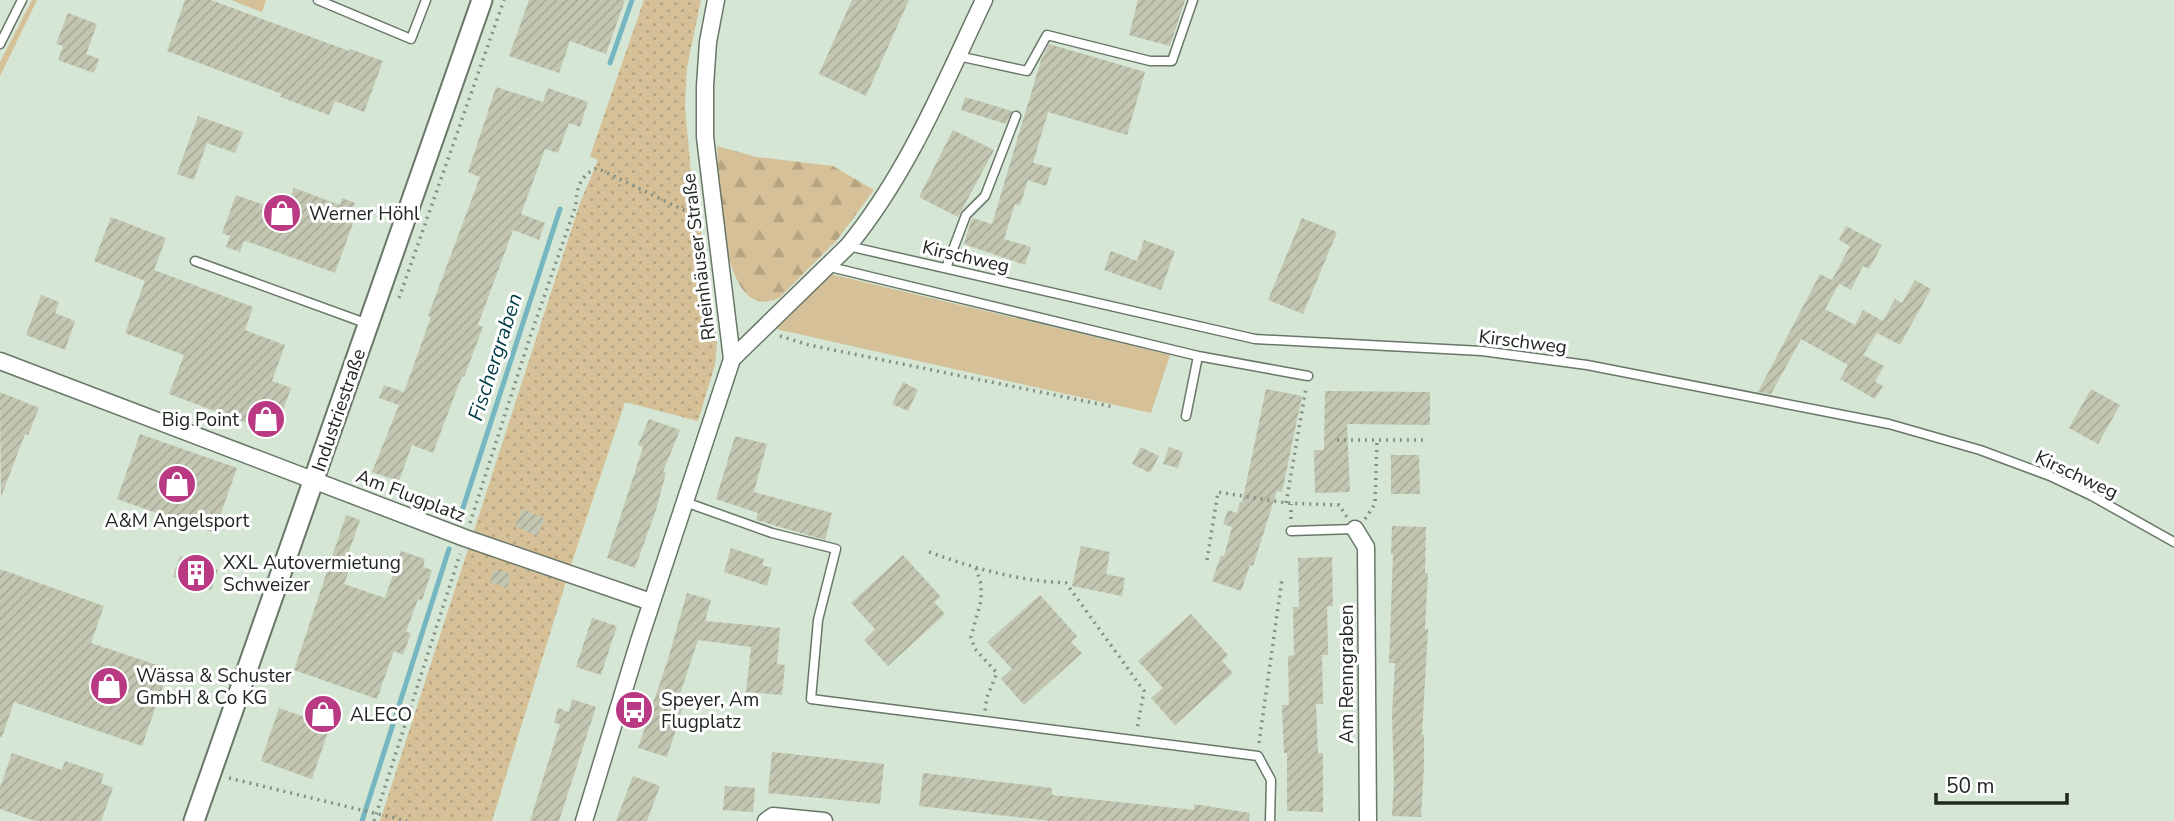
<svg xmlns="http://www.w3.org/2000/svg" width="2174" height="821" viewBox="0 0 2174 821" font-family="'Nunito Sans',sans-serif">
  <defs>
    <pattern id="forest-firs" width="22" height="20" patternUnits="userSpaceOnUse" patternTransform="scale(1.75)"><rect width="22" height="20" fill="#d5c097"/><path d="M5 1l3.5 6h-7zM16 11l3.5 6h-7z" fill="#b7a582"/></pattern>
    <pattern id="garden-dots" width="8" height="8" patternUnits="userSpaceOnUse" patternTransform="scale(1.75)"><rect width="8" height="8" fill="#d5c097"/><path d="M2 2h.1M6 6h.1" fill="none" stroke="#b7a582" stroke-width="1.8" stroke-linecap="round"/></pattern>
    <pattern id="building-hatch" width="6" height="6" patternUnits="userSpaceOnUse" patternTransform="scale(1.75)"><rect width="6" height="6" fill="#c3c6b1"/><path d="M-1 1l2-2M0 6l6-6M5 7l2-2" fill="none" stroke="#a7aa98"/></pattern>
  </defs>
  <rect width="100%" height="100%" fill="#d5e6d5"/>
  <!-- green -->
  <path fill="#d5c097" d="M32 0H37L0 76V62Z
    M826 273 1170 355 1151 413 776 329Z"/>
  <!-- forest -->
  <path fill="url(#forest-firs)" d="M231 0H266L262 12Z
    M717 146 757 157 833 166 874 190 837 240 779 298C718 327 720 179 717 146Z"/>
  <!-- garden -->
  <path fill="url(#garden-dots)" d="M644 0H701L687 67 685 106 692 185 708 267 717 342 715 365 698 421 625 402 573 559 492 821H380L580 203 598 160 590 156Z"/>
  <g fill="none" stroke-linecap="round" stroke-linejoin="round">
    <!-- stream -->
    <path stroke="#76b6c0" stroke-width="5" d="M610 63 632 0
      M461 514 560 209
      M362 821 449 549"/>
  </g>
  <!-- building -->
  <path fill="url(#building-hatch)" d="M185 0H211L349 51 350 49 383 61 364 112 335 101 329 115 280 97 282 94 167 51Z
    M529 0H625L606 54 570 41 559 73 509 56Z
    M852 0H909L866 96 819 74Z
    M1138 0H1185L1170 46 1129 35Z
    M68 13 97 24 86 54 99 59 94 73 58 60 63 46 56 44Z
    M1049 44 1145 72 1127 135 1048 112 1033 163 1052 168 1046 186 1028 180 1020 205 1015 204 1004 239 1031 247 1025 265 964 244 972 218 992 224 1041 60Z
    M496 87 543 102 548 88 588 102 580 127 569 123 558 153 545 149 521 214 545 223 539 240 513 230 478 325 483 327 464 377 462 376 433 453 412 445 399 481 372 472 399 405 379 398 384 385 404 392 431 317 428 316 480 177 468 172Z
    M965 97 1012 111 1006 124 961 110Z
    M198 116 243 132 235 153 207 143 194 180 177 174Z
    M953 130 994 150 958 217 919 197Z
    M294 188 340 205 342 198 355 203 352 210 357 212 335 273 252 243 244 241 240 252 226 247 230 236 222 233 236 195 285 212Z
    M111 217 166 238 154 270 253 307 245 330 285 345 272 381 291 388 278 425 266 430 169 394 184 355 125 333 145 281 94 261Z
    M1302 218 1337 232 1303 314 1268 300Z
    M1846 226 1882 245 1869 269 1863 266 1851 290 1836 282 1839 284 1825 309 1855 325 1863 310 1883 321 1895 299 1902 303 1915 280 1931 289 1900 345 1877 333 1863 355 1884 366 1875 382 1883 386 1875 399 1840 379 1848 365 1801 339 1771 394 1758 392 1820 274 1832 280 1850 246 1839 240Z
    M1144 240 1175 251 1161 290 1104 270 1111 251 1137 261Z
    M41 295 59 302 55 313 75 321 65 350 26 335Z
    M903 382 918 390 908 411 892 404Z
    M1266 389 1302 396 1282 492 1277 491 1253 566 1250 565 1241 591 1212 581 1221 555 1224 556 1232 527 1223 524 1228 510 1237 513 1240 502 1242 503Z
    M2091 389 2120 405 2098 444 2069 428Z
    M1325 391 1430 392V425L1347 424 1350 492 1315 493 1314 450H1324Z
    M0 392 39 408 28 435 25 434 1 497Z
    M649 419 680 430 663 472 666 473 656 510 635 568 607 558 643 447 638 445Z
    M140 434 237 468 214 533 117 499Z
    M735 436 767 444 754 492 832 513 825 540 756 520 758 513 716 499Z
    M1141 447 1159 456 1150 473 1132 464Z
    M1169 447 1183 452 1178 468 1163 464Z
    M1391 455H1419L1420 494H1391Z
    M523 509 545 519 537 536 515 526Z
    M346 515 360 520 345 563 351 565 344 584 385 598 401 551 425 559 423 567 432 570 422 600 418 599 406 632 411 633 403 655 394 651 377 699 294 670Z
    M1392 526 1426 527 1425 573H1428L1425 629H1428L1422 735H1424V767L1421 817 1392 816 1394 782 1392 715 1395 663H1389L1393 554H1391Z
    M1081 546 1110 552 1106 574 1125 578 1122 596 1072 586Z
    M731 548 764 559 762 565 772 568 767 586 724 572Z
    M903 555 941 597 934 602 945 614 888 666 864 640 875 629 851 603Z
    M180 556 218 570 211 590 173 577Z
    M1332 557 1333 606H1327L1328 655H1322L1323 704H1316L1318 753H1323V812L1287 811V753H1284L1282 705H1289L1288 656 1294 655 1293 607H1299L1298 558Z
    M0 569 104 606 91 643 169 669 142 746 14 702 2 737H0Z
    M494 569 511 574 507 588 490 582Z
    M687 593 711 600 705 621 780 628 777 664 785 665 782 695 746 692 751 647 698 640 676 706 683 708 667 757 638 748 668 659Z
    M1040 595 1077 636 1071 642 1082 653 1024 705 1001 679 1012 669 987 642Z
    M1191 614 1228 655 1222 661 1233 673 1175 725 1151 698 1163 688 1138 661Z
    M592 618 617 626 601 675 576 667Z
    M572 699 596 707 559 821H530L560 724 554 723 558 708 569 712Z
    M279 708 330 726 312 779 261 761Z
    M772 752 884 764 880 804 768 793Z
    M12 753 62 770 65 761 104 774 101 783 113 788 101 821H35L0 809V788Z
    M923 773 1052 788V795L1194 810V804L1250 813 1249 821H1050L919 806Z
    M633 776 660 786 647 821H616Z
    M725 786 755 788 753 812 723 810Z"/>
  <g fill="none" stroke-linecap="round" stroke-linejoin="round">
    <defs>
      <path id="service" d="M318 0 411 39 426 0
        M0 44 22 0
        M958 56 1027 71 1047 35 1150 61H1172L1193 0
        M848 246 1255 339 1482 351 1587 365 1889 424 1980 450 2050 476 2092 496 2174 542
        M195 261 368 324
        M826 266 1198 356 1308 376
        M946 268 966 215 985 196 1016 116
        M1186 416 1198 356
        M685 502 772 533 836 549 818 620 811 699 1258 756 1271 780 1270 821
        M1291 531 1355 529"/>
      <path id="minor" d="M732 359 848 246C908 173 944 84 984 0
        M0 361 465 538 651 602
        M1355 529 1366 547 1368 821
        M584 821 639 641 732 359 705 137V86L708 42 716 0
        M766 821 773 816 824 821"/>
      <path id="tertiary" d="M194 821 482 0"/>
    </defs>
    <!-- service casing -->
    <use href="#service" stroke="#687768" stroke-width="11"/>
    <!-- minor casing -->
    <use href="#minor" stroke="#687768" stroke-width="19"/>
    <!-- tertiary casing -->
    <use href="#tertiary" stroke="#687768" stroke-width="23"/>
    <!-- path -->
    <path stroke="#838f83" stroke-width="3.5" stroke-dasharray="2 5" stroke-linecap="butt" d="M399 298 504 0
      M780 336 809 345 1114 407
      M1337 440H1377
      M1286 503 1306 388
      M1291 519V504
      M1365 519 1375 504 1377 440H1423
      M470 523 530 337 576 205C576 188 581 175 597 168L700 218
      M929 552C977 569 1014 580 1066 583L1144 691 1137 729
      M1207 560 1218 492 1286 503 1339 505 1347 517
      M976 568 981 584V601L971 637 975 649 997 673 987 697 985 711
      M1259 743 1282 579
      M229 778 407 821
      M374 821 460 554"/>
    <!-- service -->
    <use href="#service" stroke="#fff" stroke-width="8"/>
    <!-- minor -->
    <use href="#minor" stroke="#fff" stroke-width="16"/>
    <!-- tertiary -->
    <use href="#tertiary" stroke="#fff" stroke-width="19"/>
  </g>
  <!-- icons -->
  <defs>
    <symbol id="shop-disc" viewBox="-11 -11 22 22"><circle r="9.5" fill="#ba3983" stroke="#fff"/><path d="M-5-2.5h2.3a2.7 3.5 0 0 1 5.4 0H5L5.5 6h-11ZM-1.5-2.5h3a1.5 2.3 0 0 0-3 0Z" fill="#fff"/></symbol>
    <symbol id="building-disc" viewBox="-11 -11 22 22"><circle r="9.5" fill="#ba3983" stroke="#fff"/><path d="M-4-6H4V6H1V3H-1V6H-4ZM-2.5-4.3h1.7v1.8h-1.7ZM.8-4.3h1.7v1.8H.8ZM-2.5-1h1.7V.8h-1.7ZM.8-1h1.7V.8H.8Z" fill="#fff"/></symbol>
    <symbol id="bus-disc" viewBox="-11 -11 22 22"><circle r="9.5" fill="#ba3983" stroke="#fff"/><path d="M-5-6H5V4H4V6H2V4H-2V6H-4V4H-5ZM-3.5-4V0h7V-4ZM-3.5 1.2v1.5H-2V1.2ZM2 1.2v1.5H3.5V1.2Z" fill="#fff"/></symbol>
  </defs>
  <g fill-rule="evenodd">
    <use href="#shop-disc" x="260" y="191" width="44" height="44"/>
    <use href="#shop-disc" x="244" y="397" width="44" height="44"/>
    <use href="#shop-disc" x="155" y="462" width="44" height="44"/>
    <use href="#building-disc" x="174" y="551" width="44" height="44"/>
    <use href="#shop-disc" x="87" y="664" width="44" height="44"/>
    <use href="#bus-disc" x="612" y="688" width="44" height="44"/>
    <use href="#shop-disc" x="301" y="692" width="44" height="44"/>
  </g>
  <g text-anchor="middle" stroke-width="6" stroke-linejoin="round" paint-order="stroke">
    <!-- poi labels -->
    <g font-size="19" fill="#212822" stroke="#fff" text-anchor="start">
      <text x="309" y="220">Werner Höhl</text>
      <text x="239" y="426" text-anchor="end">Big Point</text>
      <text x="177" y="527" text-anchor="middle">A&amp;M Angelsport</text>
      <text x="223" y="569">XXL Autovermietung<tspan x="223" dy="22">Schweizer</tspan></text>
      <text x="136" y="682">Wässa &amp; Schuster<tspan x="136" dy="22">GmbH &amp; Co KG</tspan></text>
      <text x="661" y="706">Speyer, Am<tspan x="661" dy="22">Flugplatz</tspan></text>
      <text x="350" y="721">ALECO</text>
    </g>
    <!-- street labels -->
    <g font-size="19" fill="#212822" stroke="#fff">
      <text transform="translate(966 256) rotate(13)" y="7">Kirschweg</text>
      <text transform="translate(698 257) rotate(-97)" y="7">Rheinhäuser Straße</text>
      <text transform="translate(1523 341) rotate(7)" y="7">Kirschweg</text>
      <text transform="translate(338 410) rotate(-71)" y="7">Industriestraße</text>
      <text transform="translate(2077 474) rotate(25)" y="7">Kirschweg</text>
      <text transform="translate(411 495) rotate(21)" y="7">Am Flugplatz</text>
      <text transform="translate(1346 674) rotate(-90)" y="7">Am Renngraben</text>
    </g>
    <!-- water labels -->
    <g font-size="21" font-style="italic" fill="#003d45" stroke="#fff">
      <text transform="translate(495 357) rotate(-72)" y="7">Fischergraben</text>
    </g>
  </g>
  <!-- scale -->
  <path d="M1936 793v10h131v-10" fill="none" stroke="#212822" stroke-width="3.5"/>
  <text x="1946" y="793" font-size="21" fill="#212822" stroke="#ffffff" stroke-width="5" paint-order="stroke">50 m</text>
</svg>
